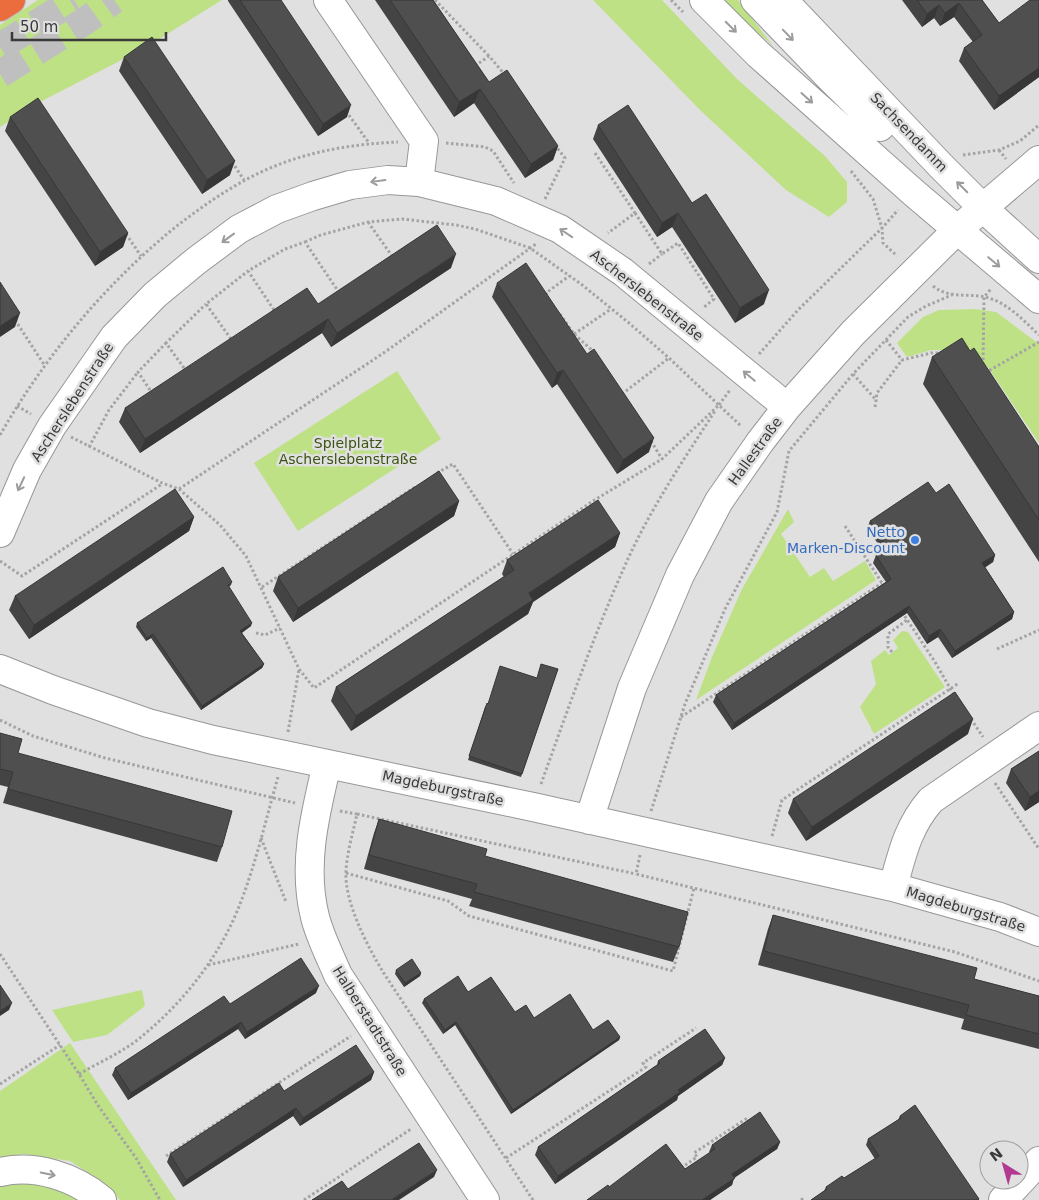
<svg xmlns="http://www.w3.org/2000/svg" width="1039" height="1200" viewBox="0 0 1039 1200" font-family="'DejaVu Sans',sans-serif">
  <rect width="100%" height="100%" fill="#e0e0e1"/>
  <!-- green -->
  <path fill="#bee186" d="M38 0H222L143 49 36 104 0 127V25Z
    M593 0H662L737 79 825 156 847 182V202L829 217 786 190 700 110Z
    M722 0H738L773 46Z
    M975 309 996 312 1039 344V443L987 366 951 350H931L907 357 897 343 923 317 939 310Z
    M397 371 441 439 298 531 254 463Z
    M788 509 794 522 781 534 810 577 824 568 833 581 865 561 876 580 696 700 712 657 742 589Z
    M902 631 908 632 945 687 874 734 860 707 876 684 871 661 885 650 889 655 898 648 893 640Z
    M142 990 145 1006 107 1035 73 1042 52 1010Z
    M70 1043 176 1200H120L104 1183 70 1161 24 1154 0 1157V1091Z
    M10 1182 47 1185 82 1200H0V1184Z"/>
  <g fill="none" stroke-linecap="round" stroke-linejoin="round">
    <!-- highway-tunnel -->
    <path stroke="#bfbfc0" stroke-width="28" stroke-dasharray="28 14" stroke-linecap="butt" d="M0 47 74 0
      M0 74 85 21 114 0"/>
    <defs>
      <path id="minor" d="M328 0 424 141 419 182
        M704 0 758 54 914 193 1039 299
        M755 0 830 78 880 127
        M783 0 941 166 983 208 1039 259
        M0 533 27 470 52 426 114 337 155 295 196 261 239 229 277 209 313 196 350 185 388 180 419 182 496 201 560 229 623 272 787 407
        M0 669 53 690 148 723 213 740 533 807 893 887 1000 917 1039 932
        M327 764C315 814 302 866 315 917 320 937 330 956 338 975L485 1200
        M589 820 632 688 680 575 719 501 760 442 787 407 853 333 957 230 1039 160
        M893 887C902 854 908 826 931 800L1039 726
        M0 1172C36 1164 75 1177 102 1200
        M1003 1200 1039 1161"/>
      <path id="highway" d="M0 7 11 0"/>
    </defs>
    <!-- minor casing -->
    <use href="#minor" stroke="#979799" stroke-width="30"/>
    <!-- highway casing -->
    <use href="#highway" stroke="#bcbcbc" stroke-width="30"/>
    <!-- path -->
    <path stroke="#a4a4a5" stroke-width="3" stroke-dasharray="2.5 2.5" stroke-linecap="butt" d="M435 0 489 56
      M671 0 683 12
      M475 66 489 56 505 75
      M346 111 369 143
      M446 143 485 147 493 151 514 183
      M999 150 1006 159
      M595 153 635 213 608 233
      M963 155 999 150 1020 141 1039 125
      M232 162 244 180
      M851 171 873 199 882 228 883 243 897 256
      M545 199 565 158 555 145
      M635 213 662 254 678 243 714 299 703 308
      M368 222 392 256
      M126 234 141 256
      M305 242 321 235 368 222 402 219 456 225 475 229 530 248 581 284 629 323 669 358 741 426
      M649 264 662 254
      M933 286C949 299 967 293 985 297 1007 302 1023 320 1039 335
      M547 295 546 293 569 276
      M274 310 248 271 285 249 305 242 338 291
      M560 314 574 334 594 352
      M15 320 45 366
      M574 334 611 309
      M231 339 206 304 248 271
      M886 340 902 360 931 353H940
      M759 354 798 310 882 228 898 210
      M983 365 984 297 991 289
      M184 368 166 343 206 304
      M985 373 1039 342
      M853 374 877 401
      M150 390 138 372 166 343
      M622 394 669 358
      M719 405 730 390
      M17 406 31 414
      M875 407 877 393 902 360
      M0 435C46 355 106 283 178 225 208 202 240 180 275 166 315 150 355 144 398 142
      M71 437 162 483 179 489 220 525 246 556 299 669 314 688 593 501 662 459 719 405
      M651 441 662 459
      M89 447 109 410 138 372
      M437 473 453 464 513 554
      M179 489 385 352 536 244
      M845 526 884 586
      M0 561 22 576 162 484
      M262 587 415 487
      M902 612 935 662 954 695
      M256 633 265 635 280 628
      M997 649 1039 630
      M892 652 888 647V634L907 620
      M681 717 882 583
      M971 719 983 737
      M0 720 33 736 105 758 295 803
      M288 732 299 669
      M995 783 1039 849
      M541 784C568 709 594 634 627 561 651 508 684 459 715 411
      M340 811 357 814
      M651 811 685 704 725 609 777 512 789 451 853 374 908 317 926 306 952 295
      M772 836 782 800 959 683
      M261 838 286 902
      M640 855 636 874 955 952 1039 981
      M346 873 448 901 469 916 673 971 694 888
      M0 954 79 1074 99 1107 136 1158 160 1200
      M208 965 299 944
      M79 1074C100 1062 123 1052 141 1037 184 1002 220 956 240 904 256 863 266 819 278 777
      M0 1084 60 1045
      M166 1156 351 1036
      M506 1158 646 1067 643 1063 696 1028
      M681 1168 697 1157 694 1153 749 1117
      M304 1200 411 1129
      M533 1200 383 972C368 947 344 902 346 871 347 852 353 833 357 814L636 874
      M801 1200 804 1198"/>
    <!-- minor -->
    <use href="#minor" stroke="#fff" stroke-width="28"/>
    <!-- highway -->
    <use href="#highway" stroke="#eb6d3e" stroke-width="28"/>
  </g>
  <!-- wall -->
  <path fill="#444445" d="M228 0H281L347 117 318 136 228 1Z
    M375 0H433L489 82 558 146 553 160 525 178 474 103 454 117Z
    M902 0H982L999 23 1039 0V77L994 110 959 61 964 48 973 42 954 17 940 26 934 18 922 27Z
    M124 57 230 175 202 194 119 71Z
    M10 117 128 233 123 247 95 266 5 131Z
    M598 125 692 203 764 304 735 323 672 227 657 237 593 139Z
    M451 268 331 347 322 333 140 453 119 422 125 408 318 304Z
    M497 283 649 452 617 474 557 384 552 388 492 297Z
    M970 351 1039 447V562L923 384 932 357Z
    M936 493 995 555 993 562 985 567 1014 612 1012 619 952 658 938 637 927 644 907 613 732 730 713 702 716 695 886 582 873 563 876 555 883 551 867 528 870 521Z
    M459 501 454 516 293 622 273 591 278 577Z
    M194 517 189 531 29 639 9 610 15 596Z
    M620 533 615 547 533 602 528 614 351 731 331 701 336 687 504 577 502 574 507 560Z
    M232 582 231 585 229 587 251 626 242 633 264 664 262 668 201 710 151 638 146 641 136 627 137 623Z
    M558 669 521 777 468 760 485 707 488 704 537 678Z
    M0 733 18 753 222 847 217 862 3 803 8 787 0 785Z
    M968 734 806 841 788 813 793 799Z
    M1039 751V802L1025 811 1006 783 1011 769Z
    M379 819 485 856 679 947 673 962 469 906 472 899 364 869 374 833Z
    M773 915 974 979 1039 996V1049L961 1029 964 1019 758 965 768 929Z
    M396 970 421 973 420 976 404 987 395 974Z
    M468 992 515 1012 534 1018 593 1030 620 1037 619 1040 511 1114 455 1025 443 1034 422 1003 424 999Z
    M316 993 245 1039 238 1029 128 1100 112 1075 115 1068 230 1004Z
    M725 1058 722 1065 678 1096 677 1100 555 1184 535 1155 538 1147 657 1065 658 1061Z
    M374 1072 371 1080 300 1126 293 1116 183 1187 167 1162 170 1154 284 1091Z
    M900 1116 979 1199V1200H811L824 1191 826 1187 844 1178 875 1159 866 1145 868 1139 898 1120Z
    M780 1142 777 1149 734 1178 732 1185 710 1200H587L609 1187 685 1169 710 1153 709 1152 712 1145Z"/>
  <!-- shaded-wall -->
  <path fill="#373738" d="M959 3 954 17 940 26 945 13Z
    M939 5 934 18 922 27 927 14Z
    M1039 68V77L994 110 999 96Z
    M480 89 474 103 454 117 459 102Z
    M351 105 347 117 318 136 323 124Z
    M558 146 553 160 525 178 531 164Z
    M235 161 230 175 202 194 207 180Z
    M678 213 672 227 657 237 662 223Z
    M128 233 123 247 95 266 100 252Z
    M456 254 451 268 331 347 337 333Z
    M769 290 764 304 735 323 740 308Z
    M20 313 15 327 0 337V326Z
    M328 319 322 333 140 453 145 439Z
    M563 370 557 384 552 388 557 373Z
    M654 438 649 452 617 474 623 460Z
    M459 501 454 516 293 622 298 608Z
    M194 517 189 531 29 639 34 625Z
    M620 533 615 547 533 602 528 614 351 731 356 716 529 593Z
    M995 555 993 562 980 571 982 563Z
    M909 606 907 613 732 730 734 723Z
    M1014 612 1012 619 952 658 955 651Z
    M252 623 251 626 239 634 240 631Z
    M940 629 938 637 927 644 929 636Z
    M153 634 151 638 146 641 147 638Z
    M264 664 262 668 201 710 202 706Z
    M973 719 968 734 806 841 812 827Z
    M1039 791V802L1025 811 1030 797Z
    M421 973 420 976 404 987 405 983Z
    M319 986 316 993 245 1039 247 1032Z
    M12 1003 9 1010 0 1016V1011Z
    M241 1022 238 1029 128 1100 131 1093Z
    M456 1022 455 1025 443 1034 445 1030Z
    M620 1037 619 1040 511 1114 513 1110Z
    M725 1058 722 1065 678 1096 677 1100 555 1184 558 1176 678 1090Z
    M374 1072 371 1080 300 1126 303 1118Z
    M296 1108 293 1116 183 1187 186 1180Z
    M780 1142 777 1149 734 1178 732 1185 710 1200H702L732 1174Z
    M437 1170 434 1177 399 1200H391Z"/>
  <!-- building -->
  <path fill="#4f4f50" stroke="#373738" d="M240 0H281L351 105 323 124Z
    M390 0H433L489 82 507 70 558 146 531 164 480 89 459 102Z
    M917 0H982L999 23 1030 0H1039V68L999 96 964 48 982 35 959 3 945 13 939 5 927 14Z
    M152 37 235 161 207 180 124 57Z
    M38 98 128 233 100 252 10 117Z
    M628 105 692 203 706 194 769 290 740 308 678 213 662 223 598 125Z
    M437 225 456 254 337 333 328 319 145 439 125 408 307 288 318 304Z
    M526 263 587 354 594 349 654 438 623 460 563 370 557 373 497 283Z
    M0 282 20 313 0 326Z
    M962 338 970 351 974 348 1039 447V520L932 357Z
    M439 471 459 501 298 608 278 577Z
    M928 482 936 493 949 484 995 555 982 563 1014 612 955 651 940 629 929 636 909 606 734 723 716 695 891 579 876 555 888 548 870 521Z
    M175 489 194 517 34 625 15 596Z
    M598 500 620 533 529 593 533 600 356 716 336 687 514 570 507 560Z
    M223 567 232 582 228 585 252 623 240 631 264 664 202 706 153 634 147 638 137 623Z
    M541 664 558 669 522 774 469 756 487 703 488 704 500 666 537 678Z
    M955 692 973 719 812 827 793 799Z
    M0 733 22 739 18 753 232 811 222 847 8 789 13 772 0 769Z
    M1039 751V791L1030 797 1011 769Z
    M379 819 487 849 485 856 688 912 679 947 474 892 477 884 369 855Z
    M773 915 977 968 974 979 1039 996V1034L966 1015 969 1005 764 951Z
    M301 958 319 986 247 1032 241 1022 131 1093 115 1068 224 996 230 1004Z
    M412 959 421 973 405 983 396 970Z
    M458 976 468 992 491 977 515 1012 526 1005 534 1018 570 994 593 1030 608 1020 620 1037 513 1110 456 1022 445 1030 424 999Z
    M0 985 12 1003 0 1011Z
    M705 1029 725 1058 678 1090 680 1092 558 1176 538 1147 660 1063 658 1061Z
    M356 1045 374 1072 303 1118 296 1108 186 1180 170 1154 279 1083 284 1091Z
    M915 1105 979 1199 977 1200H811L827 1189 826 1187 842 1176 844 1178 879 1156 868 1139 901 1118 900 1116Z
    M760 1112 780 1142 732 1174 735 1178 702 1200H587L608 1185 609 1187 666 1144 685 1169 715 1149 712 1145Z
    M419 1143 437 1170 391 1200H312L342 1181 348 1189Z"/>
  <!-- one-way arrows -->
  <defs><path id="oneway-shaft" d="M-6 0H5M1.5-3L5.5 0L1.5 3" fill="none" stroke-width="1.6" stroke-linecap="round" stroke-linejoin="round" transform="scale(1.25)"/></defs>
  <g stroke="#9c9c9d">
    <use href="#oneway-shaft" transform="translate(731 27) rotate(45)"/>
    <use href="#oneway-shaft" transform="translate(788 35) rotate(46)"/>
    <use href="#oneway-shaft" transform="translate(807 98) rotate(42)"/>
    <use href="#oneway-shaft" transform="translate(378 181) rotate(172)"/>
    <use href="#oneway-shaft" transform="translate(962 187) rotate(-135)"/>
    <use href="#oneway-shaft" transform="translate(566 233) rotate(-146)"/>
    <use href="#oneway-shaft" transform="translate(228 238) rotate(144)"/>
    <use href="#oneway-shaft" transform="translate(994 262) rotate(40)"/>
    <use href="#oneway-shaft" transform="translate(749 376) rotate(-140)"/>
    <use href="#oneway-shaft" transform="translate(21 484) rotate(115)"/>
    <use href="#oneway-shaft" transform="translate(48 1174) rotate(12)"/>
  </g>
  <!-- markers -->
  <circle fill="#3f7fe0" stroke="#e0e0e1" stroke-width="2" cx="915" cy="540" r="5"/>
  <g text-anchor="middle" stroke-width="5" stroke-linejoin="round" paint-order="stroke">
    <!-- street labels -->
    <g font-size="14" fill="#3a3a3b" stroke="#e0e0e1">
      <text transform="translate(909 132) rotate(46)" y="5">Sachsendamm</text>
      <text transform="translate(647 295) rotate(38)" y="5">Ascherslebenstraße</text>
      <text transform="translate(72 402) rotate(-57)" y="5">Ascherslebenstraße</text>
      <text transform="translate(755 451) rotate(-54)" y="5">Hallestraße</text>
      <text transform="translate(443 788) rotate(12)" y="5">Magdeburgstraße</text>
      <text transform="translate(966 909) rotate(17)" y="5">Magdeburgstraße</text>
      <text transform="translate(370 1021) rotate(58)" y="5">Halberstadtstraße</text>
    </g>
    <!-- park labels -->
    <g font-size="14" fill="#3d5212" stroke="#e0e0e1">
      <text x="348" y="448">Spielplatz<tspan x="348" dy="16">Ascherslebenstraße</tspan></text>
    </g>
    <!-- shop labels -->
    <g font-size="14" fill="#366cbe" stroke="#e0e0e1" text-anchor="end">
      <text x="905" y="537">Netto<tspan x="905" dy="16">Marken-Discount</tspan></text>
    </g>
  </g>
  <!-- north arrow -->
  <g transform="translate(1004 1165) rotate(323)"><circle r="24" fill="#e0e0e1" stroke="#9e9e9f"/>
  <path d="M0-4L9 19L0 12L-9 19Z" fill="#b13a90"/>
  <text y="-8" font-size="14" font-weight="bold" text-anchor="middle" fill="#3a3a3b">N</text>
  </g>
  <!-- scale -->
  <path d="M12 32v8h154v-8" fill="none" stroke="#3a3a3b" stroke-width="2.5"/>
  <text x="20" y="32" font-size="15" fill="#3a3a3b" stroke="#e0e0e1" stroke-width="4" paint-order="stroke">50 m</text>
</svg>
